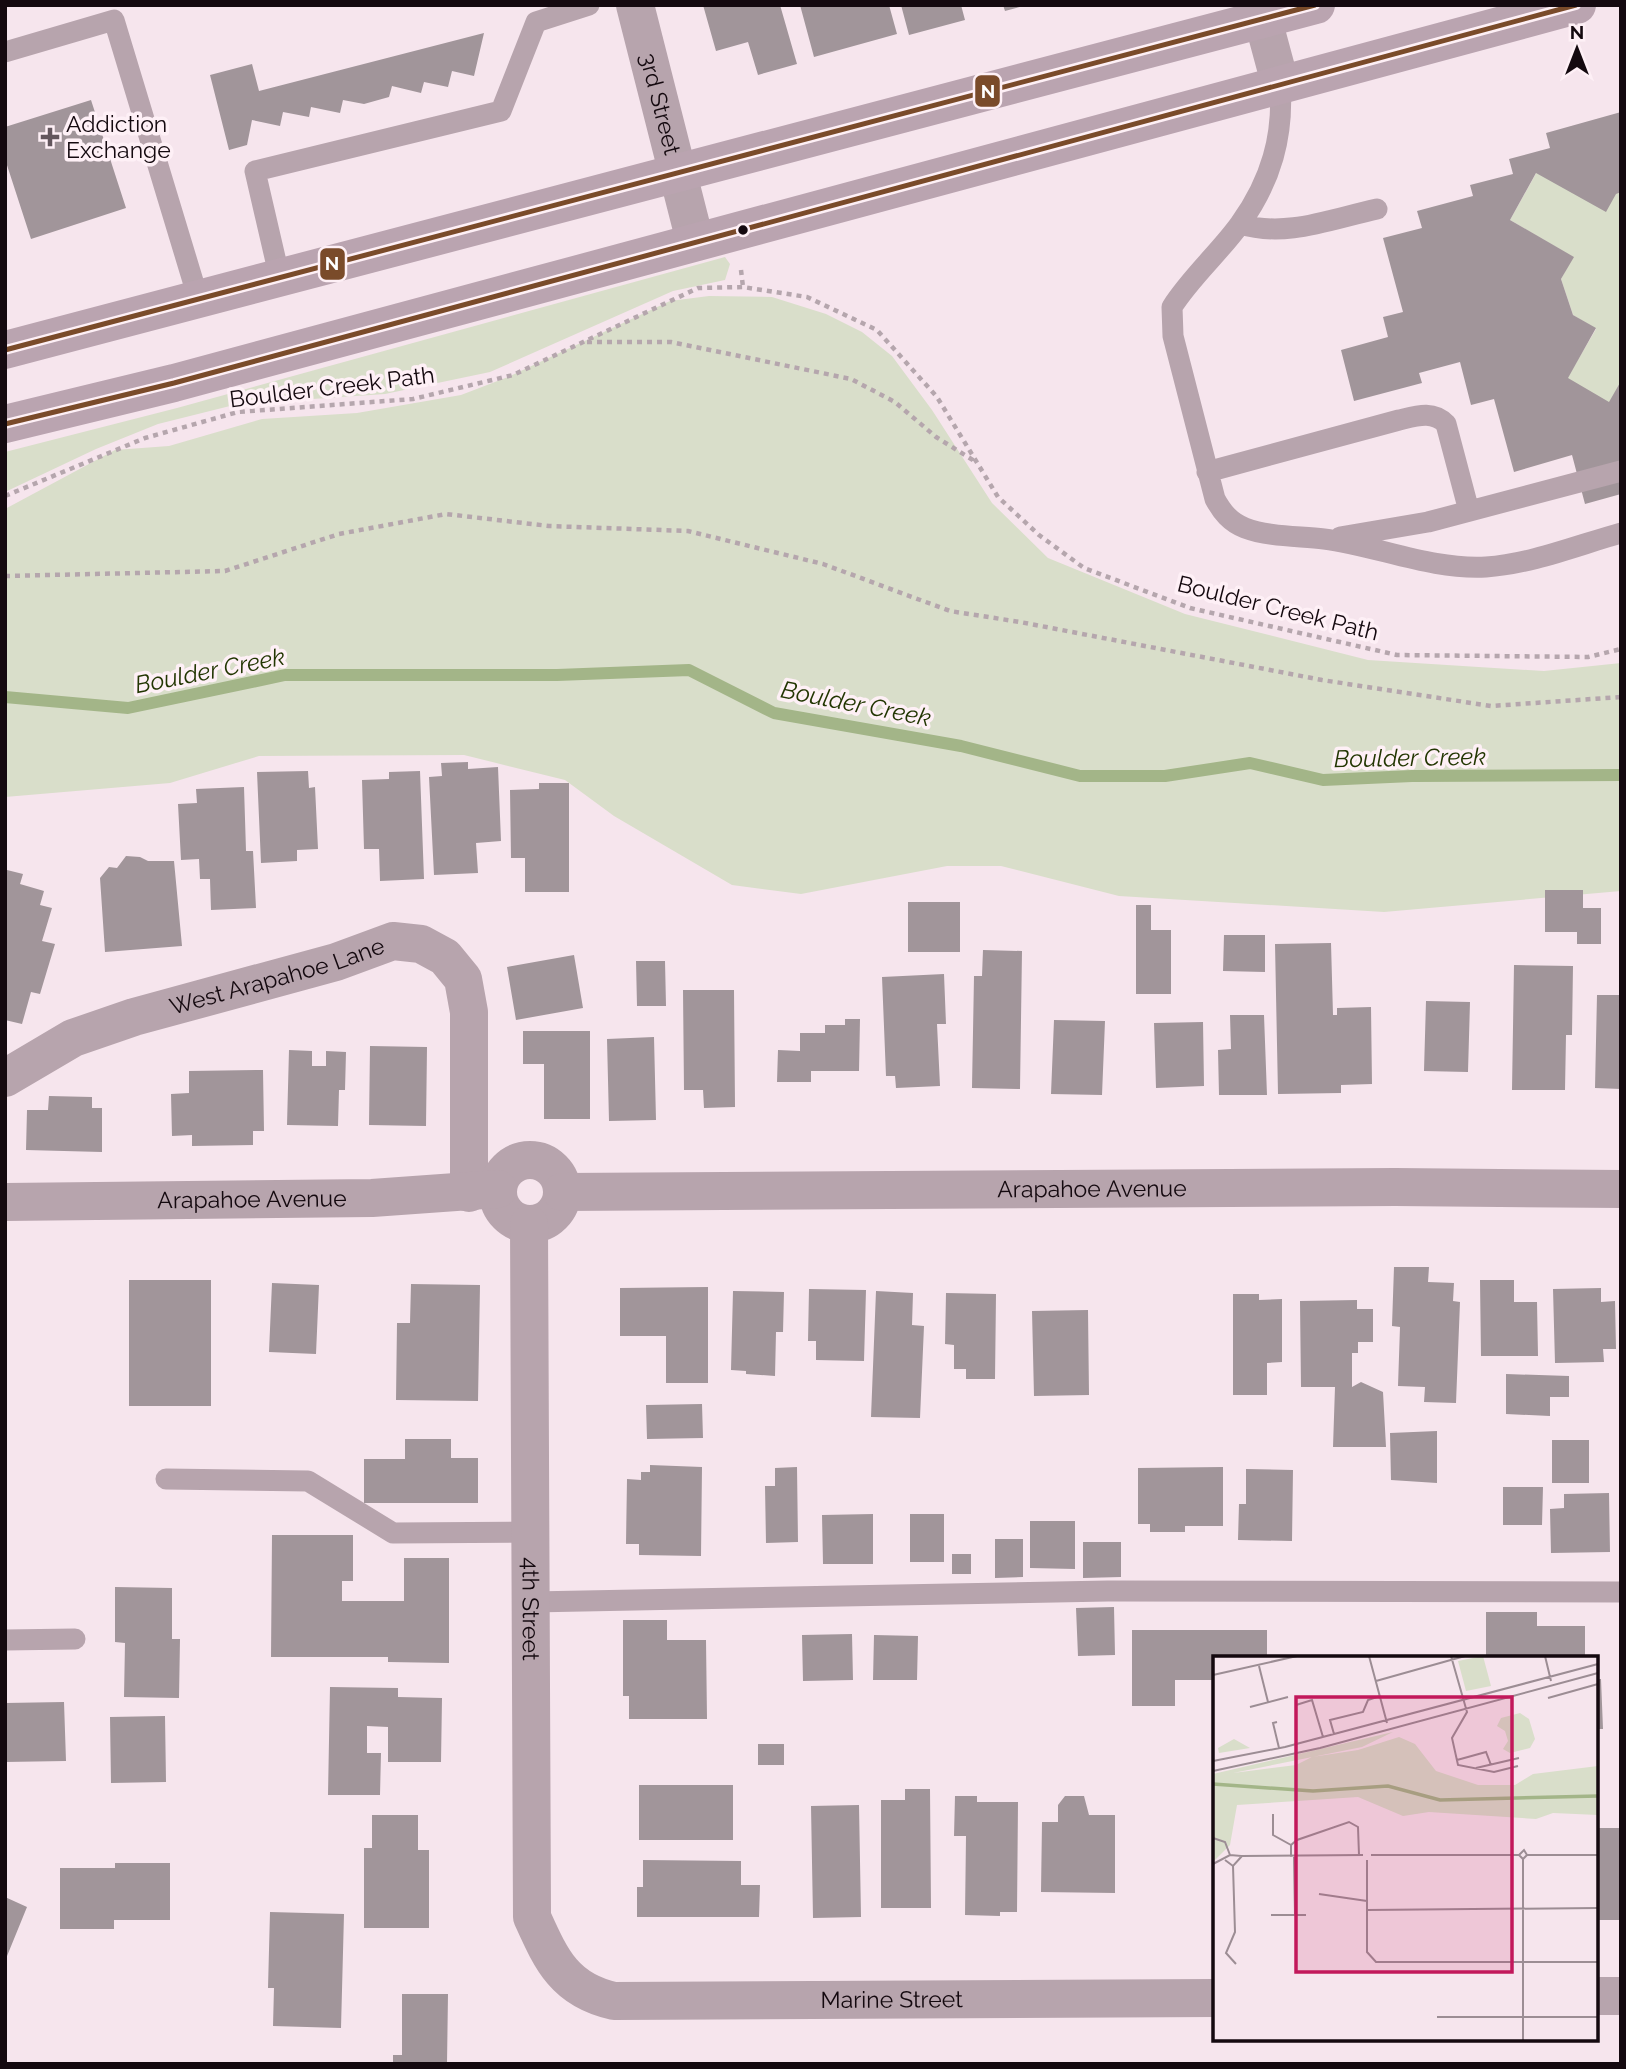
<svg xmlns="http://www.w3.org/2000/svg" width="1626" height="2069" viewBox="0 0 1626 2069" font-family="Raleway,sans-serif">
  <rect width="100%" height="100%" fill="#f6e5ed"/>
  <!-- green -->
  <path fill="#d9deca" d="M1621 138V419L1559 392 1596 329 1573 315 1561 279 1573 257 1510 220 1544 159Z
    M725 257 730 264 725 280 673 291 490 372 385 394 238 404 158 424 96 449 5 492V452L177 408Z
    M709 296 772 297 826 314 862 332 892 356 932 410 992 503 1048 558 1185 614 1368 660 1544 671 1621 663V891L1384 912 1119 896 1001 866H947L801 894 732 885 614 816 565 780 464 755 259 756 170 783 5 797V509L115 450 169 446 262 419 357 413 461 395 508 377 670 301Z"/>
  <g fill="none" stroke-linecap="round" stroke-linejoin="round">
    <!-- stream -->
    <path stroke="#a3b588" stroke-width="12" d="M5 697 128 708 285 675H557L689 670 774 713 961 746 1080 776H1165L1250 763 1323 780 1412 776 1621 775"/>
  </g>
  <!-- building -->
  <path fill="#a1959a" d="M703 5H780L797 64 758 75 748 42 716 51Z
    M800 5H889L897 34 814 57Z
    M901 5H961L965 20 909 35Z
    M1003 5H1023V6L1005 11Z
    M484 33 474 76 452 71 448 87 424 82 421 93 392 86 389 97 364 104 343 100 340 113 311 107 309 117 283 112 280 126 252 120 247 145 229 150 210 75 252 64 259 91Z
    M91 100 126 208 31 239 5 159V127Z
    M1621 112V192L1616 194 1606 212 1536 173 1510 220 1574 257 1561 279 1573 315 1596 328 1568 378 1609 402 1621 381V494L1585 504 1572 455 1514 472 1494 399 1471 405 1460 362 1419 373 1422 383 1354 401 1341 350 1388 337 1383 317 1403 312 1383 238 1422 228 1417 211 1473 196 1470 185 1513 174 1509 159 1550 148 1546 133Z
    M468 762V769L498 767 501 841 476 843 478 873 434 875 429 777 442 776 441 763Z
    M308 771 309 788 315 787 318 849 297 850V861L261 863 257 772Z
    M420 771 424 879 380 881 379 849H364L362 780 389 779V772Z
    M539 783H569V892H525V858H511L510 790 539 789Z
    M244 787 246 851H253L256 908 211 910 210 879H200L199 859 181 860 178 804 197 803 196 789Z
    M126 856 140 857 148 861H174L182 946 105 952 100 878 109 867 117 868Z
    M7 870 23 874 20 884 44 891 40 905 52 908 42 941 55 944 40 994 31 992 22 1024 5 1020Z
    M1545 890H1583V908H1601V944H1577V932H1545Z
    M908 902H960V952H908Z
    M1136 905H1151V930H1171V994H1136Z
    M1224 935H1265V972L1223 971Z
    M1331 943 1333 1015H1337V1008L1371 1007 1372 1084 1341 1085V1093L1278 1094 1275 944Z
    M983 950 1022 951 1020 1089 972 1088 974 976H982Z
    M574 955 583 1008 516 1020 507 967Z
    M636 961H665L666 1006H637Z
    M1514 965 1573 966 1572 1035H1566L1565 1090H1512Z
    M944 974 946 1024H937L940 1086 896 1088 895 1076H886L882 977Z
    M683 990H734L735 1107 704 1108 703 1090H684Z
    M1597 995H1621V1089L1595 1088Z
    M1426 1001 1470 1002 1468 1072 1424 1071Z
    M1230 1015H1264L1267 1095H1219L1218 1050 1231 1049Z
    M845 1019H860L859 1071H811V1082H777L778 1050 800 1051V1033H825V1025H845Z
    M1054 1020 1105 1021 1102 1095 1051 1094Z
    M1203 1022 1204 1086 1156 1088 1154 1023Z
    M523 1031H590V1119H544V1064H523Z
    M654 1037 656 1120 609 1121 607 1039Z
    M370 1046 427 1047 426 1126 369 1125Z
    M289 1050 312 1051V1066H326V1051L346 1052 345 1090H339L338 1126 287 1125Z
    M263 1070 264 1131H253V1145L192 1146V1135L172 1136 171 1094 189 1093V1071Z
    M49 1096 92 1097V1108H102V1152L26 1150 27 1110H48Z
    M1394 1267H1429L1428 1282 1454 1283 1453 1301 1460 1302 1456 1403 1424 1402 1425 1387 1398 1386 1400 1327 1392 1326Z
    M129 1280H211V1406H129Z
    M1480 1280H1514V1302H1537L1538 1356H1481Z
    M272 1283 319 1285 316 1354 269 1352Z
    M411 1284 480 1285 478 1401 396 1400 397 1323H410Z
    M708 1287V1383H666V1336H620V1288Z
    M1601 1288V1302L1615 1301 1616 1349H1603L1604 1362 1555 1363 1553 1289Z
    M809 1289 866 1290 864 1361 816 1360V1341H808Z
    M733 1291 784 1292 783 1332H776L775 1376 746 1374V1371L731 1370Z
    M876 1291 913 1293 912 1325 924 1326 920 1418 871 1417Z
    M946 1293 996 1294 995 1379H966V1369H954V1345L945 1344Z
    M1233 1294H1259V1300L1282 1299V1362L1267 1363V1395H1233Z
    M1357 1300V1309H1373V1342H1358V1353H1352V1387L1361 1382 1383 1392 1386 1447H1333L1335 1387H1301L1300 1301Z
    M1088 1310 1089 1395 1034 1396 1032 1311Z
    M1506 1374 1569 1376V1397H1550V1416L1506 1414Z
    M702 1404 703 1438 647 1439 646 1405Z
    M1437 1431V1483L1391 1480 1390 1433Z
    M405 1439H451V1458H478V1503H364V1459H405Z
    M1552 1440H1589V1483H1552Z
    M650 1465 702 1467 701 1556 639 1555V1544H626L627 1479 641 1480V1472H650Z
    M797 1467 798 1542 766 1543 765 1486H775V1468Z
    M1223 1467V1526H1185V1532H1150V1524H1138V1468Z
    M1246 1469 1293 1470 1292 1541 1238 1540 1239 1504H1246Z
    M1503 1487H1543L1542 1525H1503Z
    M1609 1493 1610 1552 1551 1553 1550 1509 1564 1508V1494Z
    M873 1514V1564H823L822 1515Z
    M910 1514H944V1562H910Z
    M1030 1521H1075V1569L1030 1568Z
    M272 1535H353V1581H342V1601H404V1558H449V1663L388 1662V1657H271Z
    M995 1539H1023V1577L995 1578Z
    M1083 1542H1121V1577L1083 1578Z
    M952 1554H971V1574H952Z
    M115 1587 172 1588V1639H180L179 1698 124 1697 125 1643 115 1642Z
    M1114 1607 1115 1655 1078 1656 1076 1608Z
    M1486 1612H1537V1626H1585V1658H1486Z
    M623 1620H667V1640H706L707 1719H629V1696H623Z
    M1132 1630H1267V1658H1215V1680H1175V1706H1132Z
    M852 1634 853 1680 803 1681 802 1635Z
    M874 1635 918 1636 917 1680H873Z
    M1596 1679H1601L1603 1729H1596Z
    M330 1687 398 1688V1697L442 1698 441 1762H388V1727L367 1726V1753H381L380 1795H328Z
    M64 1702 66 1761 5 1762V1703Z
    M165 1716 166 1782 111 1783 110 1717Z
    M758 1744H784V1765H758Z
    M639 1785H733V1840H639Z
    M905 1789H930L931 1908H881V1800H905Z
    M955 1796H977V1802H1018L1017 1912H1000V1916L965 1915 966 1836H954Z
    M1065 1796H1084L1089 1815H1115V1893L1041 1892 1042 1822H1058V1805Z
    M859 1805 861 1917 813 1918 811 1806Z
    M372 1815H418V1850H429V1928H364V1848H372Z
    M1596 1828H1621V1920H1596Z
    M643 1860 741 1861V1885H760L759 1917H637V1887H643Z
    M115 1863H170V1920H114V1929H60V1868H115Z
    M5 1897 27 1907 5 1961Z
    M270 1912 344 1914 341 2028 273 2026 274 1988H268Z
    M402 1994H448L447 2064H393V2055H402Z"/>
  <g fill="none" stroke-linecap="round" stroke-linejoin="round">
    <!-- path -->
    <path stroke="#b5a6ad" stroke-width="4.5" stroke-dasharray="5 5" stroke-linecap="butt" d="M741 270 743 287
      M587 342H671L851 379 895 402 936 437 976 462
      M5 496 145 438 238 412 413 399 513 375 698 288 743 287 807 297 877 330 937 397 998 497 1039 535 1084 568 1190 608 1397 655 1588 657 1621 649
      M5 576 225 571 339 534 446 514 549 526 688 531 823 564 950 611 1020 622 1322 680 1491 706 1621 697"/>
    <!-- lane -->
    <path stroke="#b7a4ad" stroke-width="21" d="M5 52 114 20 199 301
      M1280 83C1284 136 1271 181 1240 224 1219 253 1191 277 1172 307L1173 336 1215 499C1222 512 1230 522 1245 528 1269 537 1298 536 1324 539 1378 546 1431 570 1486 567 1531 564 1578 545 1621 533
      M1240 224C1286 238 1331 219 1377 209
      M280 279 255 171 501 111 536 22 589 5
      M1207 472 1399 420C1416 416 1433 410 1446 424L1469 511
      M1340 537 1428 522 1621 471
      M166 1479 308 1481 393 1533 531 1532
      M532 1602 1108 1591 1621 1592
      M5 1640 75 1639"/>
    <!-- street -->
    <g stroke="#b7a4ad" stroke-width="38">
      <path id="s1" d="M635 5 695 241"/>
      <path d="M1259 5 1280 83"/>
      <path id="s2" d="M5 1078 73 1038 134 1017 336 962 393 941 421 944 445 957 463 979 469 1012V1193"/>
      <circle cx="530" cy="1192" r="32"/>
      <path id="s3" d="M562 1192 1395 1187 1621 1189"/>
      <path id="s4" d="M5 1202 372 1198 498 1189"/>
      <path id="s5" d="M529 1224 532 1917C551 1959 564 1990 614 2001L1215 1998"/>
      <path d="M1596 1996H1621"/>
    </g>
    <!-- primary -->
    <path stroke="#baa4b0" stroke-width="38" d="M5 350 1316 5
      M5 424 174 383 1577 5"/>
    <defs>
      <path id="bus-1" d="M5 350 1315 5
        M5 424 174 383 1576 5"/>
    </defs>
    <!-- bus-1 casing -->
    <use href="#bus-1" stroke="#fef0f6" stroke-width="10"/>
    <!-- bus-1 -->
    <use href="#bus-1" stroke="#7a4b2a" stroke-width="5"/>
  </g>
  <!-- markers -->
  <path fill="#63565d" stroke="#fef0f6" stroke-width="2.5" d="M46.5 126.5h7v7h7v7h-7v7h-7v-7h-7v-7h7z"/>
  <circle fill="#14090f" stroke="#fef0f6" stroke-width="2.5" cx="743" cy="230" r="6"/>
  <g text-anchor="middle" stroke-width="7" stroke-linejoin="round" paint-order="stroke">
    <!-- street labels -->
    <g font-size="23" fill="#14090f" stroke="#fef0f6">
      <text dy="8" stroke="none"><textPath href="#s1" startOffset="102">3rd Street</textPath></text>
      <text transform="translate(332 387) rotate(-7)" y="8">Boulder Creek Path</text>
      <text transform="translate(1278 608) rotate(14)" y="8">Boulder Creek Path</text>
      <text dy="8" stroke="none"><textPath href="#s2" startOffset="292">West Arapahoe Lane</textPath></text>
      <text dy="8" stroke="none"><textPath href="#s3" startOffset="530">Arapahoe Avenue</textPath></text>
      <text dy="8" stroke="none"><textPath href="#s4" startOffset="247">Arapahoe Avenue</textPath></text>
      <text dy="8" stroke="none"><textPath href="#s5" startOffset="385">4th Street</textPath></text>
      <text dy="8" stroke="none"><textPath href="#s5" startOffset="1094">Marine Street</textPath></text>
    </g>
    <!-- poi labels -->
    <g font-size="23" fill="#14090f" stroke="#fef0f6" text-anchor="start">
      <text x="66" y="132">Addiction<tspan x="66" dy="26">Exchange</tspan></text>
    </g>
    <!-- water labels -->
    <g font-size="24" font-style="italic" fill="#223602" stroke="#fef0f6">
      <text transform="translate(210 671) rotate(-11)" y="8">Boulder Creek</text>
      <text transform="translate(856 704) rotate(11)" y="8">Boulder Creek</text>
      <text transform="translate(1410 758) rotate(-1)" y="8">Boulder Creek</text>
    </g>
  </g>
  <!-- overview -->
  <g transform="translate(1213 1656)">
    <rect width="385" height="385" fill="#f6e5ed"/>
    <path d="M270 0 278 30 253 35 245 5ZM307 57 316 63 322 83 317 92 297 97 290 93 295 85 292 75 284 70 288 62ZM180 76 149 91 20 117 83 109 99 101 145 94 186 81 202 88 223 115 265 129H302L320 118 385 110V159L340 157 323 163 216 156 190 160 145 141 24 149 17 189 0 206V118ZM21 83 37 92 6 97 5 92Z" fill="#d9deca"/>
    <path fill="none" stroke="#a3b588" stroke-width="3.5" d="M0 128 100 135 175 130 227 144 385 140"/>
    <path fill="none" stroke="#9c8d94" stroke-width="2" d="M156 0 174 67M238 0 254 56 239 82 245 109 281 116 305 110M332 0 338 25M46 10 55 46M0 19 84 0M163 25 252 0M335 42 385 28M83 49 99 44 110 81M37 51 75 41M64 66 60 67 66 92M121 78 117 64 150 56 155 44 167 40M244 104 273 96 278 109M0 105 72 91 385 8M263 112 306 102M0 115 107 92 385 17M60 158V179L78 189M0 182 12 186 17 199M158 199H306M314 199 311 194 306 199 310 203 314 199H385M29 200 150 199M78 201V189L84 184 136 166 145 171 146 199M81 201 82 259M154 204V296L163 306H385M0 208 17 199 29 200 20 210 12 204M20 210 22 276 13 297 23 308M106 238 154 245M154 254 385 252M58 259H93M224 361H385M310 385V203"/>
    <path fill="#c2185b" fill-opacity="0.15" stroke="#c2185b" stroke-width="3.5" d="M83 41H299V316H83Z"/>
    <rect width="385" height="385" fill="none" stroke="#14090f" stroke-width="3.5"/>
  </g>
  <g stroke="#fef0f6" stroke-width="2.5">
    <rect x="974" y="74" width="27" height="34" rx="7" fill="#7a4b2a"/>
    <rect x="319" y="247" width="27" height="34" rx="7" fill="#7a4b2a"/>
  </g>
  <g font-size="19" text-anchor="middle" font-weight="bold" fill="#fff">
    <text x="988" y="98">N</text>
    <text x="332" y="270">N</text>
  </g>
  <!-- border -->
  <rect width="1626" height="2069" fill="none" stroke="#14090f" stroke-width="14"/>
  <!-- north arrow -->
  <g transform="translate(1577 49)" stroke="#fef0f6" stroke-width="5" paint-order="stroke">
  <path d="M0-5L12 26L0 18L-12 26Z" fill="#14090f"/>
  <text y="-10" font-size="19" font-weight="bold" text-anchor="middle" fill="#14090f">N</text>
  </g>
</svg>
